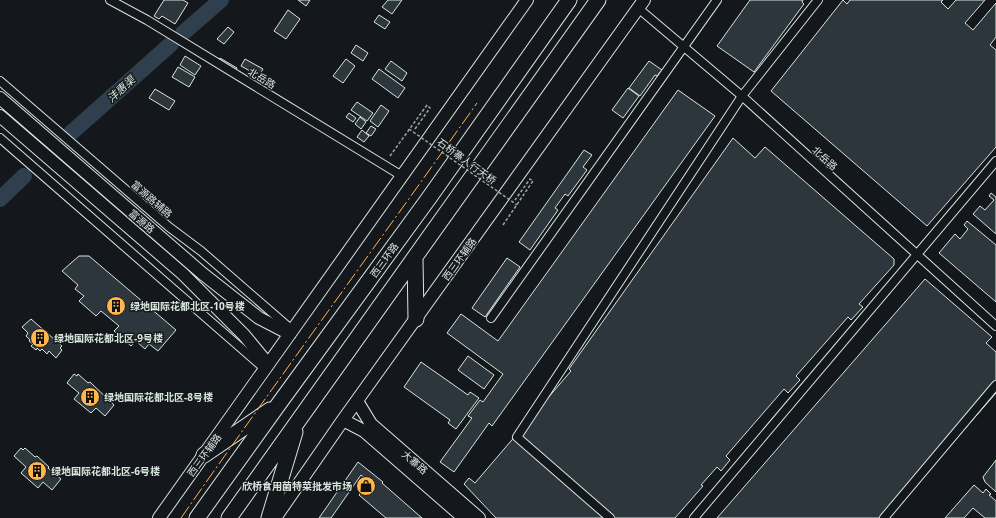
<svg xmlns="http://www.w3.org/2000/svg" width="996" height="518" viewBox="0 0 996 518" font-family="'Open Sans','Noto Sans SC',sans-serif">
  <rect width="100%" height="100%" fill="#14181c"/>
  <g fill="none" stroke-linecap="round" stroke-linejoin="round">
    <!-- river -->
    <path stroke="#2f3f4d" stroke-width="16" d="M183 33 221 0
      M71 133 171 44
      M0 199 24 176"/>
  </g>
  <!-- building -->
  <path fill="#2c363c" stroke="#d8e6dc" d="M164 0H183L188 3 175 24 162 16 159 19 154 16Z
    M298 0H310L306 6Z
    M388 0H402L392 14 382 7Z
    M750 0H803L802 2 804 4 754 72 717 46Z
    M843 0 847 4 850 0H943L941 2 948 9 956 0H985L965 23 973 30 996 3V37L990 45 996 50V147L927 226 771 91Z
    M288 10 300 19 286 39 274 31Z
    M379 15 390 22 385 29 374 22Z
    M228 27 234 32 224 44 217 39Z
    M356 45 368 53 363 61 351 53Z
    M185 56 201 66 195 75 180 65Z
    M220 58 237 68 234 75 216 64Z
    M245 59 263 69 259 76 241 66Z
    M346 59 355 66 343 83 333 76Z
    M391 61 407 73 402 81 385 69Z
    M649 61 662 70 657 76 655 75 640 96 629 88Z
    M178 67 195 77 189 87 172 77Z
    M379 69 405 88 398 98 372 79Z
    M628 88 639 96 623 118 612 110Z
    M155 89 175 101 169 110 149 98Z
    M678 90 715 116 492 426 489 423 454 472 440 462 472 418 468 416 480 400 483 402 503 374 447 333 461 314 498 341Z
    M357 102 373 113 367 121 351 110Z
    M381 105 389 111 378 127 370 121Z
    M349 113 356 118 353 122 346 117Z
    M360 117 366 122 361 129 355 124Z
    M371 126 376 129 371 136 366 133Z
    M362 130 369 136 364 142 357 137Z
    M733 138 755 158 765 147 894 259V265L859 304 863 307 851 320 848 317 796 376 800 380 788 393 784 389 726 456 730 460 721 471 717 467 701 485 703 486 675 518H496L464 484 469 478 475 483 571 371 569 369Z
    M584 150 592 155 583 167 587 170 568 196 565 194 555 208 558 210 530 250 519 242Z
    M991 193 996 197V234L973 214 980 206 985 210 994 200 989 196Z
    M967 221 996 245V302L939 253 955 234 960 239 968 229 964 225Z
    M79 256H89L176 330 158 351 149 344 145 349 136 341 131 346 114 331 119 326 101 311 96 316 79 301 84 296 75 289 78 285 62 271Z
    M507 258 520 267 485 317 472 308Z
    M925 279 992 337 986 343 996 352V393L887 518H717Z
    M31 319 62 346 60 348 62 350 56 358 49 351 47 354 42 349 40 351 37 348 36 350 31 346 33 344 29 341 30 340 26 336 28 333 22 327Z
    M468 356 494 375 484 389 458 370Z
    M421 362 468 395 470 392 479 398 456 429 448 423 450 420 404 387Z
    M74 374 77 376 78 374 88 383 90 382 114 405 105 416 96 408 91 413 74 399 79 393 67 383Z
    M21 448 23 450 25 448 35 457 37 456 49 467 48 468 61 479 52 490 43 482 38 488 21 473 26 467 14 456Z
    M996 460V492L985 482 983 477Z
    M358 462 383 482 382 483 422 518H386L359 495 370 482 361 475 331 518H319Z
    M974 485 983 493 986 489 991 494 989 495 996 501V518H985L973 508 964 518H945Z"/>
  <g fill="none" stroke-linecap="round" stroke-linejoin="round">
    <defs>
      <path id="street" d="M110 0 147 20 402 176
        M638 8 742 96 996 326
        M0 81 169 227 201 251 292 330
        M0 138 265 369
        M491 318 717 0
        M610 518 517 437 742 96 818 0
        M694 518 996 161
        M884 518 996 385"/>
      <path id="secondary" d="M0 98 203 274 259 318 290 334
        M0 116 183 274 244 335 268 364
        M357 401 371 424 479 518
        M343 420 364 431 464 518
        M159 518 527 0
        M275 518 343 420 644 0"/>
      <path id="highway" d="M415 258 416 319
        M204 455 270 410
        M197 518 278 405 429 198 569 0
        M229 518 598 0
        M269 518 295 432"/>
    </defs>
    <!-- street casing -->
    <use href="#street" stroke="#d8e6dc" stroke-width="10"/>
    <!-- secondary casing -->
    <use href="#secondary" stroke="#d8e6dc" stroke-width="14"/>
    <!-- highway casing -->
    <use href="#highway" stroke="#d8e6dc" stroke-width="17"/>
    <!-- path -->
    <path stroke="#9da8a2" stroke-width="1.5" stroke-dasharray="3 2" stroke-linecap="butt" d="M390 156 427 105 430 108 415 129
      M503 225 533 181 530 179 515 200"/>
    <!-- street -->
    <use href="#street" stroke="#14181c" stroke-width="8"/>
    <!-- secondary -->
    <use href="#secondary" stroke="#14181c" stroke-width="12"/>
    <!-- highway -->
    <use href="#highway" stroke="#14181c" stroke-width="15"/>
    <!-- path-bridge -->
    <path stroke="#9da8a2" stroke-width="1.5" stroke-dasharray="3 2" stroke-linecap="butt" d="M409 129 517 205"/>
    <!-- power -->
    <path stroke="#ffb74d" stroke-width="1" stroke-dasharray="14 3 2 3" stroke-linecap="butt" d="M181 518C278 379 379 242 477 103"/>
  </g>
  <!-- icons -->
  <defs>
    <symbol id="building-disc" viewBox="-11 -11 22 22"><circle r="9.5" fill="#ffb74d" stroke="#14181c"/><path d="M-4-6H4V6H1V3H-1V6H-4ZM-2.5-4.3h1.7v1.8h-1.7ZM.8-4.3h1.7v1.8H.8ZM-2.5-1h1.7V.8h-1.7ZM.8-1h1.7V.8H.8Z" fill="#111"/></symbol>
    <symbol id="shop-disc" viewBox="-11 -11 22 22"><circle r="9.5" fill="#ffb74d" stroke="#14181c"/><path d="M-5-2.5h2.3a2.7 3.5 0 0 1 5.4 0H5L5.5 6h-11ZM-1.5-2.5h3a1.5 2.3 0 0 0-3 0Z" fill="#111"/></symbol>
  </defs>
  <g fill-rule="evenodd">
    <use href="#building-disc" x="105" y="295" width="22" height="22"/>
    <use href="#building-disc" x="29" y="327" width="22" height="22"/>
    <use href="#building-disc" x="79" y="386" width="22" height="22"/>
    <use href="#building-disc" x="26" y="460" width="22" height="22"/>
    <use href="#shop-disc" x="355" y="475" width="22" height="22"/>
  </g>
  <g text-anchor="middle" stroke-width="3" stroke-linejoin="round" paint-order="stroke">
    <!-- street labels -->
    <g font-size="10" fill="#d8e6dc" stroke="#14181c">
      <text transform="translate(262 78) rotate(31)" y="4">北岳路</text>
      <text transform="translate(825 158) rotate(42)" y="4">北岳路</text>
      <text transform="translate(467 161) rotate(36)" y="4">石桥寨人行天桥</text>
      <text transform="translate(152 199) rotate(41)" y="4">富源路辅路</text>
      <text transform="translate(142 221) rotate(41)" y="4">富源路</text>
      <text transform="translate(459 259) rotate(-54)" y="4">西三环辅路</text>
      <text transform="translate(384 260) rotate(-54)" y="4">西三环路</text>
      <text transform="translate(204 455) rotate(-54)" y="4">西三环辅路</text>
      <text transform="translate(415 462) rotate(41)" y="4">大寨路</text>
    </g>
    <!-- poi labels -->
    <g font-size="10" font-weight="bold" fill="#d8e6dc" stroke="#14181c" text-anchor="start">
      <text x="130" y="310">绿地国际花都北区-10号楼</text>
      <text x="54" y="342">绿地国际花都北区-9号楼</text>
      <text x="104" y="401">绿地国际花都北区-8号楼</text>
      <text x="51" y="475">绿地国际花都北区-6号楼</text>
      <text x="352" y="490" text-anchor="end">欣桥食用菌特菜批发市场</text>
    </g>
    <!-- water labels -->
    <g font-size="11" font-style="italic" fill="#d8e6dc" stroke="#14181c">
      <text transform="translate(121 89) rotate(-42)" y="4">沣惠渠</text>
    </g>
  </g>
</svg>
